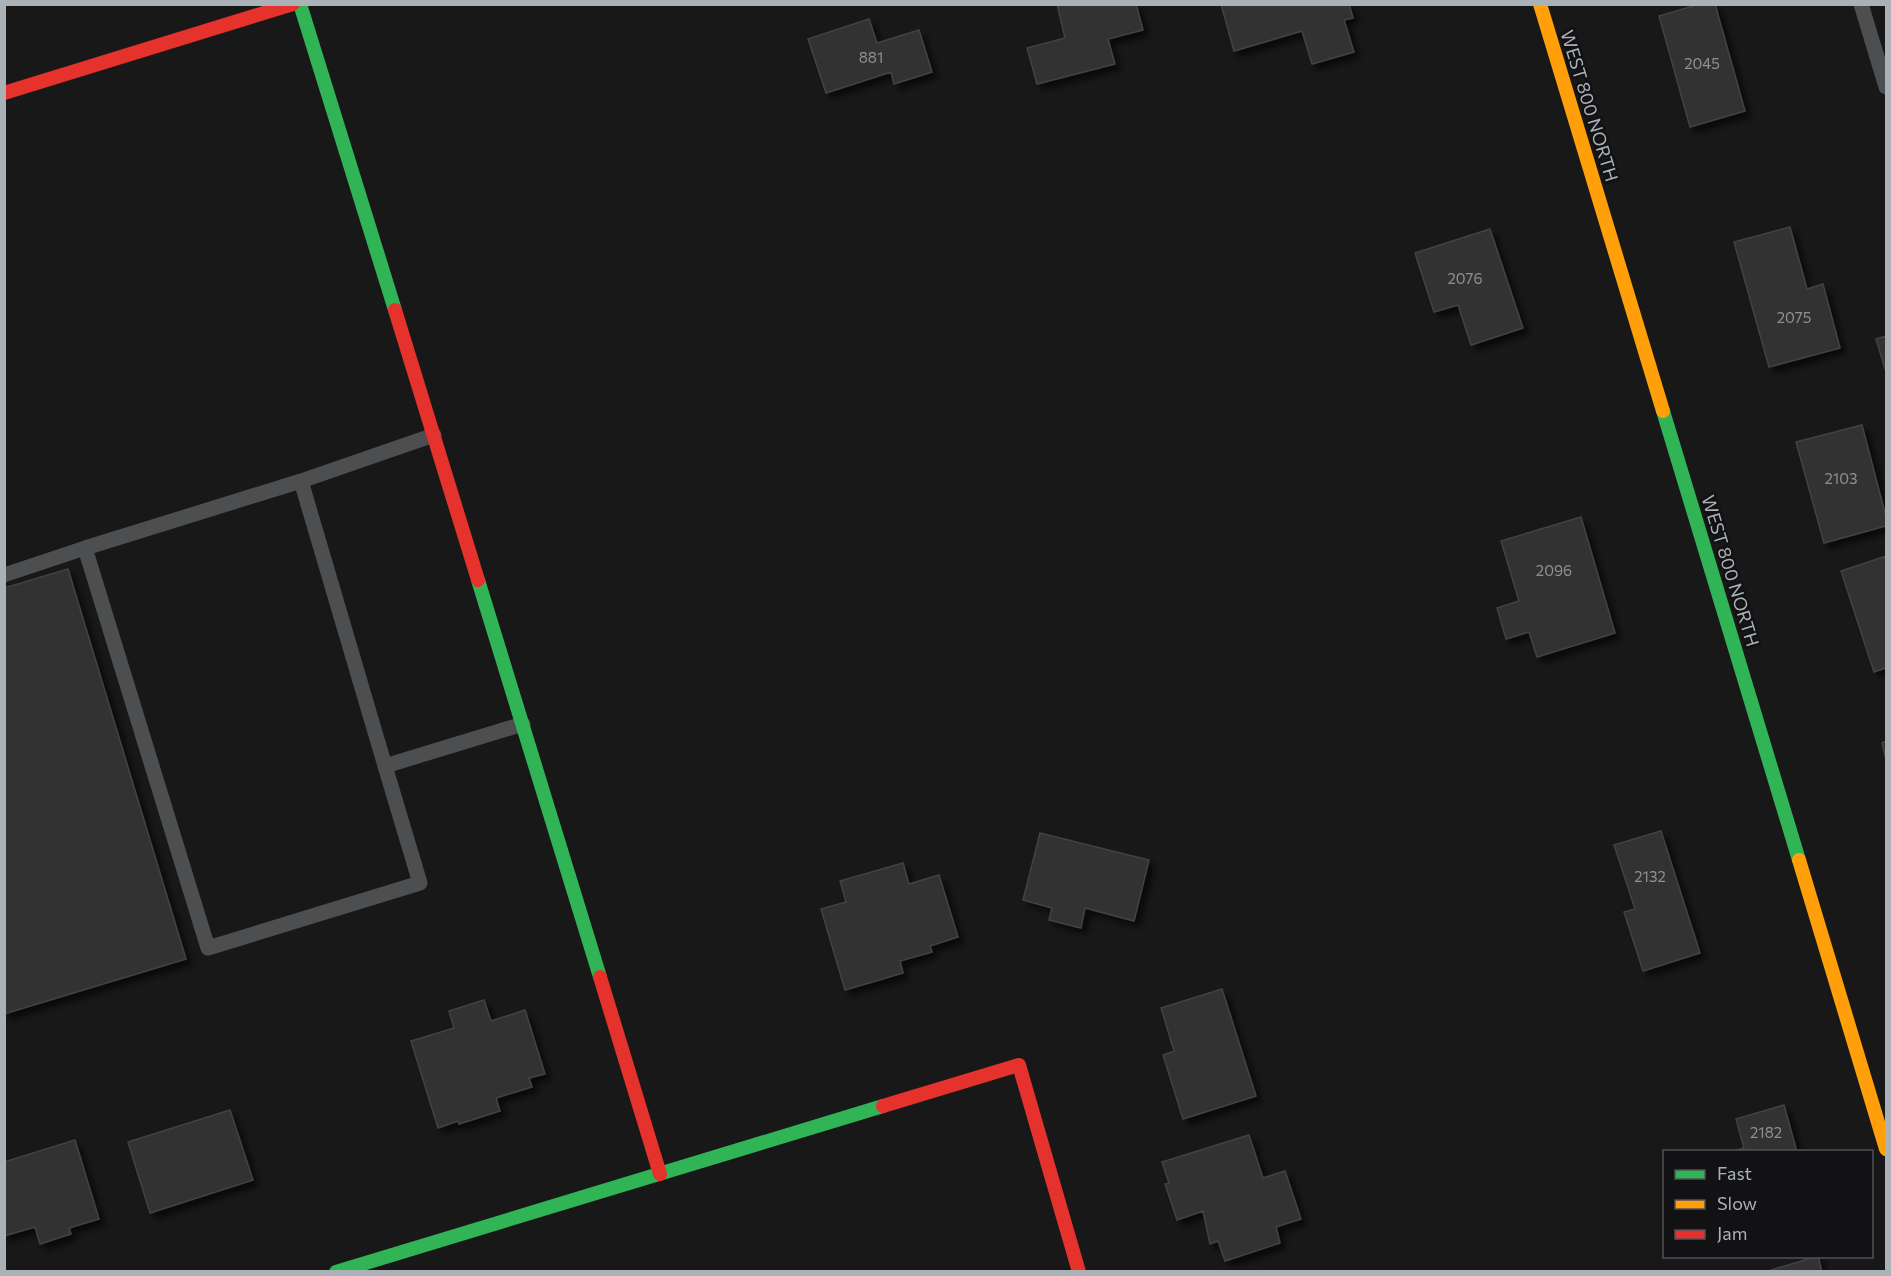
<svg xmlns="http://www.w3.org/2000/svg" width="1891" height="1276" viewBox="0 0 1891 1276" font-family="Commissioner,sans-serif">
  <defs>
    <filter id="shadow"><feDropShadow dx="5.5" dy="5.5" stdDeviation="3" flood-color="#0009"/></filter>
  </defs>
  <rect width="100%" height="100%" fill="#181818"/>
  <!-- building -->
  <path fill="#323233" stroke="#404344" stroke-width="1.5" filter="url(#shadow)" d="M1057 4H1136L1143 30 1108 39 1115 64 1037 84 1027 48 1065 38Z
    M1221 4H1349L1353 18 1344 20 1354 52 1312 64 1302 31 1234 51Z
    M1700 4H1715L1745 111 1690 127 1659 16Z
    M869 19 877 43 919 30 932 72 894 84 891 72 826 93 808 39Z
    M1790 227 1807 289 1823 284 1840 348 1769 367 1734 242Z
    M1490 229 1523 328 1471 345 1458 305 1434 312 1415 253Z
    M1886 336V369H1885L1876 339Z
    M1862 425 1886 517V526L1824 543 1796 442Z
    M1581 517 1615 633 1537 657 1529 632 1506 639 1497 608 1519 601 1501 541Z
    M1886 556V668L1874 672 1841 571Z
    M68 569 186 959 4 1014V588Z
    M1886 741V760L1882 743Z
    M1661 831 1700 953 1643 971 1624 912 1635 909 1614 845Z
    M1040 833 1149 860 1134 921 1085 908 1081 928 1049 920 1052 908 1023 900Z
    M903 863 909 884 939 875 958 937 930 946 932 952 900 961 903 973 845 990 821 909 846 902 840 881Z
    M1222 989 1256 1096 1183 1119 1163 1055 1174 1051 1161 1008Z
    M484 1000 491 1021 525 1010 545 1074 529 1078 532 1087 496 1098 500 1111 459 1124 458 1121 438 1128 411 1041 454 1028 449 1011Z
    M1784 1105 1797 1152H1731L1744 1148 1736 1119Z
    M230 1110 253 1180 150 1213 128 1142Z
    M1249 1135 1263 1178 1285 1171 1301 1219 1276 1227 1280 1243 1225 1261 1218 1241 1210 1244 1203 1211 1177 1220 1165 1184 1169 1183 1162 1162Z
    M75 1140 99 1219 69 1228 71 1234 40 1244 35 1227 4 1236V1162Z
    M1818 1256 1822 1272H1768V1271Z"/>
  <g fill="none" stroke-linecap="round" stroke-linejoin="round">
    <!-- lane -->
    <path stroke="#4c4e50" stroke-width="15" d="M1861 4 1886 87
      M434 435 301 481 385 766 523 724
      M85 548 301 481
      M4 575 85 548 208 948 420 883 385 766"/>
    <!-- fast -->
    <path stroke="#30b455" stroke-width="14" d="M300 4 395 310
      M1663 411 1799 860
      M478 580 600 977
      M336 1272 883 1106"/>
    <!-- slow -->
    <path stroke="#ff9f0a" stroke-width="14" d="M1540 4 1663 411
      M1799 860 1886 1149"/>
    <!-- jam -->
    <path stroke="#e5322d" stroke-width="14" d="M4 93 293 4
      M395 310 478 580
      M600 977 660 1174
      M883 1106 1019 1065 1079 1272"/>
  </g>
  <g text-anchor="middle" stroke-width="5" stroke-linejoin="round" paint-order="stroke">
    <!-- number labels -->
    <g font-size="15" fill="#8c9196">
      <text x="871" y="63">881</text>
      <text x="1702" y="69">2045</text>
      <text x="1465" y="284">2076</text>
      <text x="1794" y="323">2075</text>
      <text x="1841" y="484">2103</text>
      <text x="1554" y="576">2096</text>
      <text x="1650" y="882">2132</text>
      <text x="1766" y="1138">2182</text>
    </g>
    <!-- street labels -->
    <g font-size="18" fill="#aab1b7" stroke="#121214">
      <text transform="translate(1589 106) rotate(73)" y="6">WEST 800 NORTH</text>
      <text transform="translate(1730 571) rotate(73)" y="6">WEST 800 NORTH</text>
    </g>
  </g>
  <!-- border -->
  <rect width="1891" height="1276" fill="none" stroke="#aab1b7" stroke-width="12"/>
  <!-- legend -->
  <rect x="1663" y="1150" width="210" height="108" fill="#121214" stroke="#4f5255" stroke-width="1.5"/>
  <rect x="1675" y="1170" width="30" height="9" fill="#30b455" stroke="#4f5255" stroke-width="1.5"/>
  <text x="1717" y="1180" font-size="18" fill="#aab1b7">Fast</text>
  <rect x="1675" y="1200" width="30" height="9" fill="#ff9f0a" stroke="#4f5255" stroke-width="1.5"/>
  <text x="1717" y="1210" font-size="18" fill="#aab1b7">Slow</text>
  <rect x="1675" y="1230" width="30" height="9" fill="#e5322d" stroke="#4f5255" stroke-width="1.5"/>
  <text x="1717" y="1240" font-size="18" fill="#aab1b7">Jam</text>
</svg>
